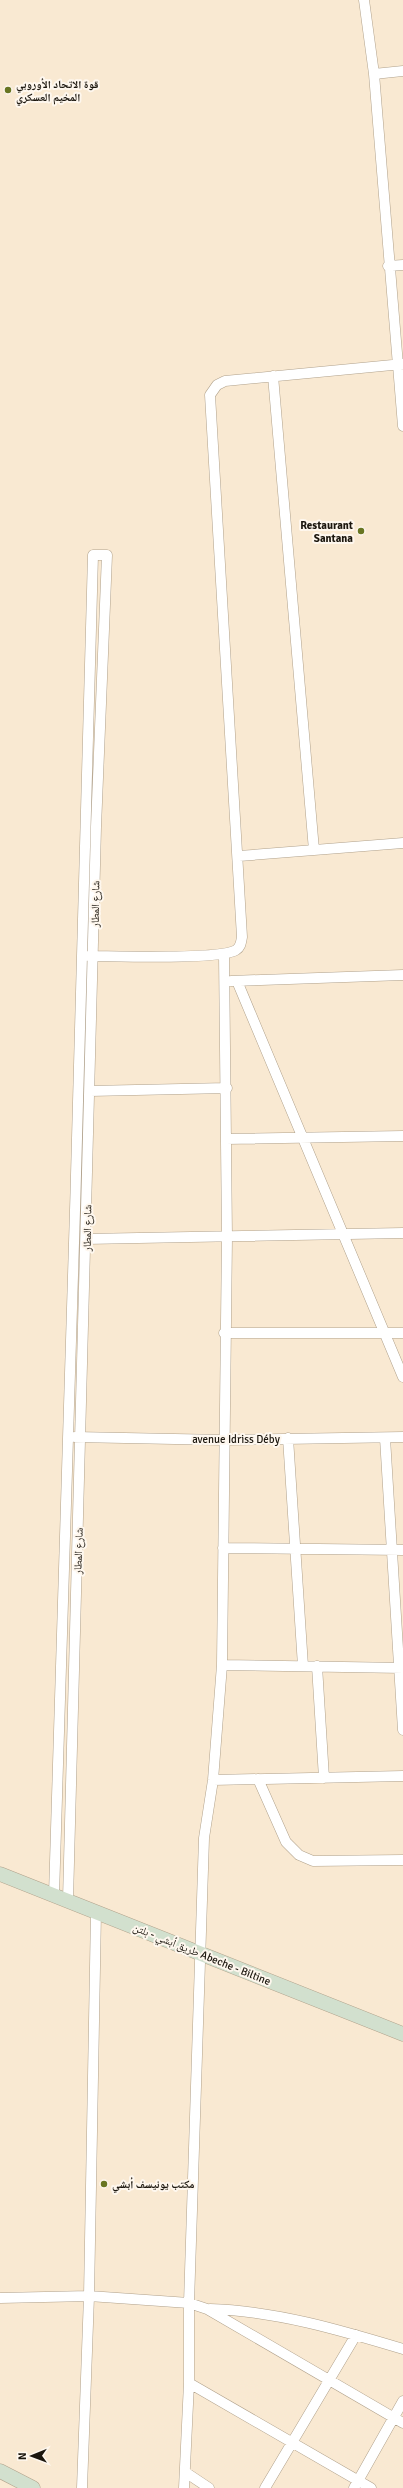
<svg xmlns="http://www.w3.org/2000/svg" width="403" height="2488" viewBox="0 0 403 2488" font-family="Signika,'Noto Naskh Arabic',sans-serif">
  <rect width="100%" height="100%" fill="#f9e9d2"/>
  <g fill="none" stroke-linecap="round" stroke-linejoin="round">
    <defs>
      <path id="street" d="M364 0 374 74 403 426
        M374 74 403 71
        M388 266 403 265
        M273 376 314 850
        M239 856 403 843
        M88 956C113 956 221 960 236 950 241 947 241 942 242 937L210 395 217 385 225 381 403 364
        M231 981 403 975
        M237 981 403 1377
        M90 1091 227 1088
        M226 1139 403 1136
        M86 1239 403 1233
        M224 1333H403
        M75 1437 224 1440 403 1437
        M288 1438 303 1666
        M385 1438 403 1730
        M223 1548 403 1550
        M222 1665 403 1668
        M317 1666 324 1778
        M258 1779 286 1842 299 1855 313 1861 403 1860
        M213 1780 403 1776
        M54 1895C70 1448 80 1002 93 555H107L96 827 68 1900
        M0 2298 89 2296 189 2303 207 2309 403 2423
        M210 2309C276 2311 340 2330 403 2349
        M189 2383V2303L204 1838 213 1780 222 1665 227 1237 224 954
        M185 2472 209 2488
        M82 2488 89 2296 96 1912
        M184 2488 189 2383 371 2488
        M265 2488 356 2335
        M354 2488 403 2401"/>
      <path id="secondary" d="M0 1874 403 2034
        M0 2471 33 2488"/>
    </defs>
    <!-- street casing -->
    <use href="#street" stroke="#b0a18b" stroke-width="11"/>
    <!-- secondary casing -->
    <use href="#secondary" stroke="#b0a18b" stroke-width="15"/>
    <!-- street -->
    <use href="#street" stroke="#fff" stroke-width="10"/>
    <!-- secondary -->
    <use href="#secondary" stroke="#d2e0ce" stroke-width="14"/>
  </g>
  <!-- markers -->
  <g fill="#687521" stroke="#fef7ee" stroke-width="1.5">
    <circle cx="8" cy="90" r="4"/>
    <circle cx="361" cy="531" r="4"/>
    <circle cx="104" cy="2184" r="4"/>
  </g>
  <g text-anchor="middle" stroke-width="4" stroke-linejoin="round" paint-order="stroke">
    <!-- poi labels -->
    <g font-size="11" font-weight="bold" fill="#1b160e" stroke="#fef7ee" text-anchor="start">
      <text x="16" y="88">قوة الاتحاد الأوروبي<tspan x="16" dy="13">المخيم العسكري</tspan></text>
      <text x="353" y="529" text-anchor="end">Restaurant<tspan x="353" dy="13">Santana</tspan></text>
      <text x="112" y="2188">مكتب يونيسف أبشي</text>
    </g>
    <!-- street labels -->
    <g font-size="11" fill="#1b160e" stroke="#fef7ee">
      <text transform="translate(95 904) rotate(-89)" y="4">شارع المطار</text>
      <text transform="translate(87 1228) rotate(-89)" y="4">شارع المطار</text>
      <text x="236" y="1443">avenue Idriss Déby</text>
      <text transform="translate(78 1551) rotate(-88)" y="4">شارع المطار</text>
      <text transform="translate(202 1954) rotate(22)" y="4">طريق أبشي - بلتن Abeche - Biltine</text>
    </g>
  </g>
  <!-- north arrow -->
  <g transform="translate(32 2456) rotate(269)" stroke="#fef7ee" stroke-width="3" paint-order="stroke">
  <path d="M0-3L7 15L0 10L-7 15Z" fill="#1b160e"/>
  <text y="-6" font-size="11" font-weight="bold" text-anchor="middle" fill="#1b160e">N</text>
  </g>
</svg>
